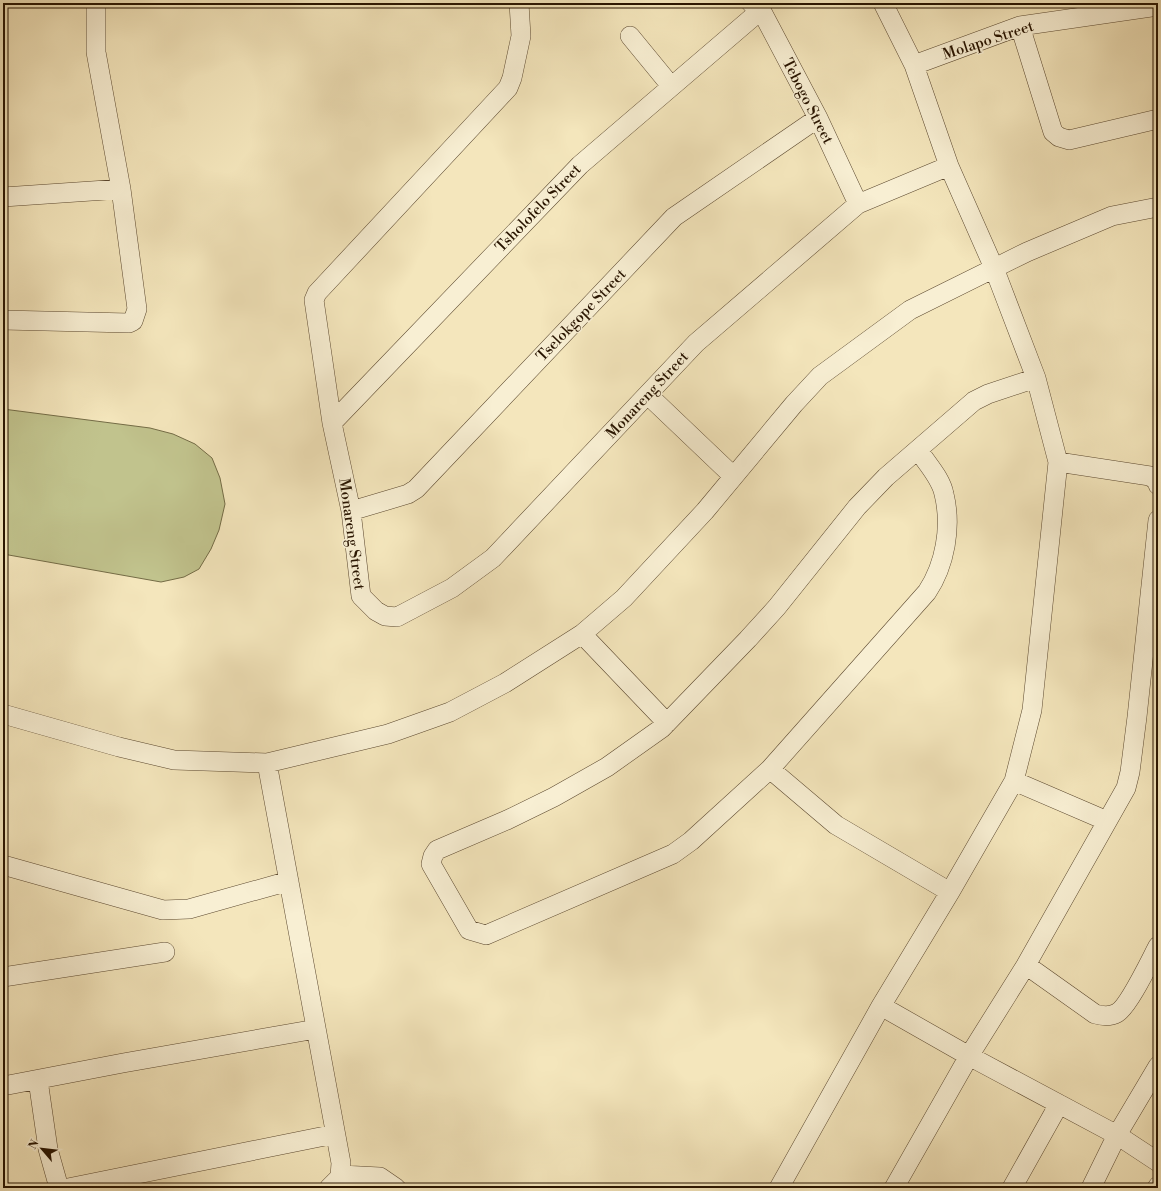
<svg xmlns="http://www.w3.org/2000/svg" width="1161" height="1191" viewBox="0 0 1161 1191" font-family="'Libre Bodoni',serif">
  <rect width="100%" height="100%" fill="#f4e6bc"/>
  <filter id="stains"><feTurbulence type="fractalNoise" baseFrequency=".005" numOctaves="4"/><feColorMatrix values="0 0 0 0 .2 0 0 0 0 .09 0 0 0 0 .02 0 0 0 .5 -.17"/></filter>
  <radialGradient id="worn" r=".72"><stop offset=".6" stop-color="#630" stop-opacity="0"/><stop offset="1" stop-color="#630" stop-opacity=".3"/></radialGradient>
  <!-- green -->
  <path fill="#c1c38d" stroke="#746c46" d="M3 409 150 428 173 434 195 444 212 458 220 478 225 504 219 530 211 549 199 569 184 577 161 582 3 554Z"/>
  <g fill="none" stroke-linecap="round" stroke-linejoin="round">
    <defs>
      <path id="minor" d="M519 3 521 36 512 78 508 88 317 293 314 300 332 423 351 511 361 596 376 611 385 616 397 617 452 588 493 558 696 343 858 204 949 166
        M751 3 761 10 818 118 858 204
        M883 3 914 65 949 166 994 268 1036 378 988 394 974 401 886 477 857 507 777 607 748 639 662 728 607 767 554 797 507 820 437 850 433 856 431 864 469 930 486 935 673 854 691 841 770 769 927 592C945 565 952 527 944 494 941 478 927 464 919 451
        M1020 26 1053 132 1059 137 1069 140 1158 119
        M630 36 671 86
        M914 65 1020 26 1158 6
        M3 197 121 189
        M3 320 129 323 133 321 137 309 121 189 96 52V3
        M648 395 733 476
        M332 423 580 165 761 10
        M1058 462 1150 476 1157 481 1158 485
        M351 511 408 494 416 489 674 217 818 118
        M582 634 667 723
        M3 714 119 747 174 760 267 763 388 734 450 712 505 683 582 634 624 598 705 511 794 404 820 376 910 310 1027 252 1112 216 1158 207
        M267 763 341 1163 340 1177 329 1188
        M770 769 836 825 950 892
        M1014 781 1107 821
        M3 865 163 910 189 909 289 881
        M1026 965 1095 1014C1102 1016 1110 1017 1117 1013 1129 1006 1150 961 1158 946
        M3 977 165 952
        M881 1006 969 1056 1117 1135 1158 1162
        M38 1080 48 1149 59 1188
        M3 1086 123 1063 316 1029
        M341 1175 380 1177 396 1188
        M68 1188 335 1134
        M779 1188 881 1006 950 892 1014 781 1032 710 1058 462 1036 378
        M894 1188 969 1056 1026 965 1126 788 1130 772 1137 717 1158 520
        M1012 1188 1059 1104
        M1091 1188 1117 1135 1158 1066
        M1157 1188 1158 1186"/>
    </defs>
    <!-- minor casing -->
    <use href="#minor" stroke="#5b482f" stroke-width="20"/>
    <!-- minor -->
    <use href="#minor" stroke="#f8efd3" stroke-width="19"/>
  </g>
  <g text-anchor="middle" stroke-width="3" stroke-linejoin="round" paint-order="stroke">
    <!-- street labels -->
    <g font-size="15" fill="#281400" stroke="#f8efd3">
      <text transform="translate(988 40) rotate(-18)" y="5">Molapo Street</text>
      <text transform="translate(808 101) rotate(63)" y="5">Tebogo Street</text>
      <text transform="translate(538 208) rotate(-46)" y="5">Tsholofelo Street</text>
      <text transform="translate(581 315) rotate(-46)" y="5">Tselokgope Street</text>
      <text transform="translate(647 395) rotate(-47)" y="5">Monareng Street</text>
      <text transform="translate(352 534) rotate(82)" y="5">Monareng Street</text>
    </g>
  </g>
  <!-- margin -->
  <rect width="1161" height="1191" fill="none" stroke="#f4e6bc" stroke-width="16"/>
  <rect x="4" y="4" width="1153" height="1183" fill="none" stroke="#281400" stroke-width="2"/>
  <rect x="8" y="8" width="1145" height="1175" fill="none" stroke="#281400"/>
  <!-- north arrow -->
  <g transform="translate(42 1149) rotate(298)" stroke="#f8efd3" stroke-width="3" paint-order="stroke">
  <path d="M0-3L7 15L0 10L-7 15Z" fill="#281400"/>
  <text y="-6" font-size="11" font-weight="bold" text-anchor="middle" fill="#281400">N</text>
  </g>
  <rect width="100%" height="100%" filter="url(#stains)"/>
  <rect width="100%" height="100%" fill="url(#worn)"/>
</svg>
